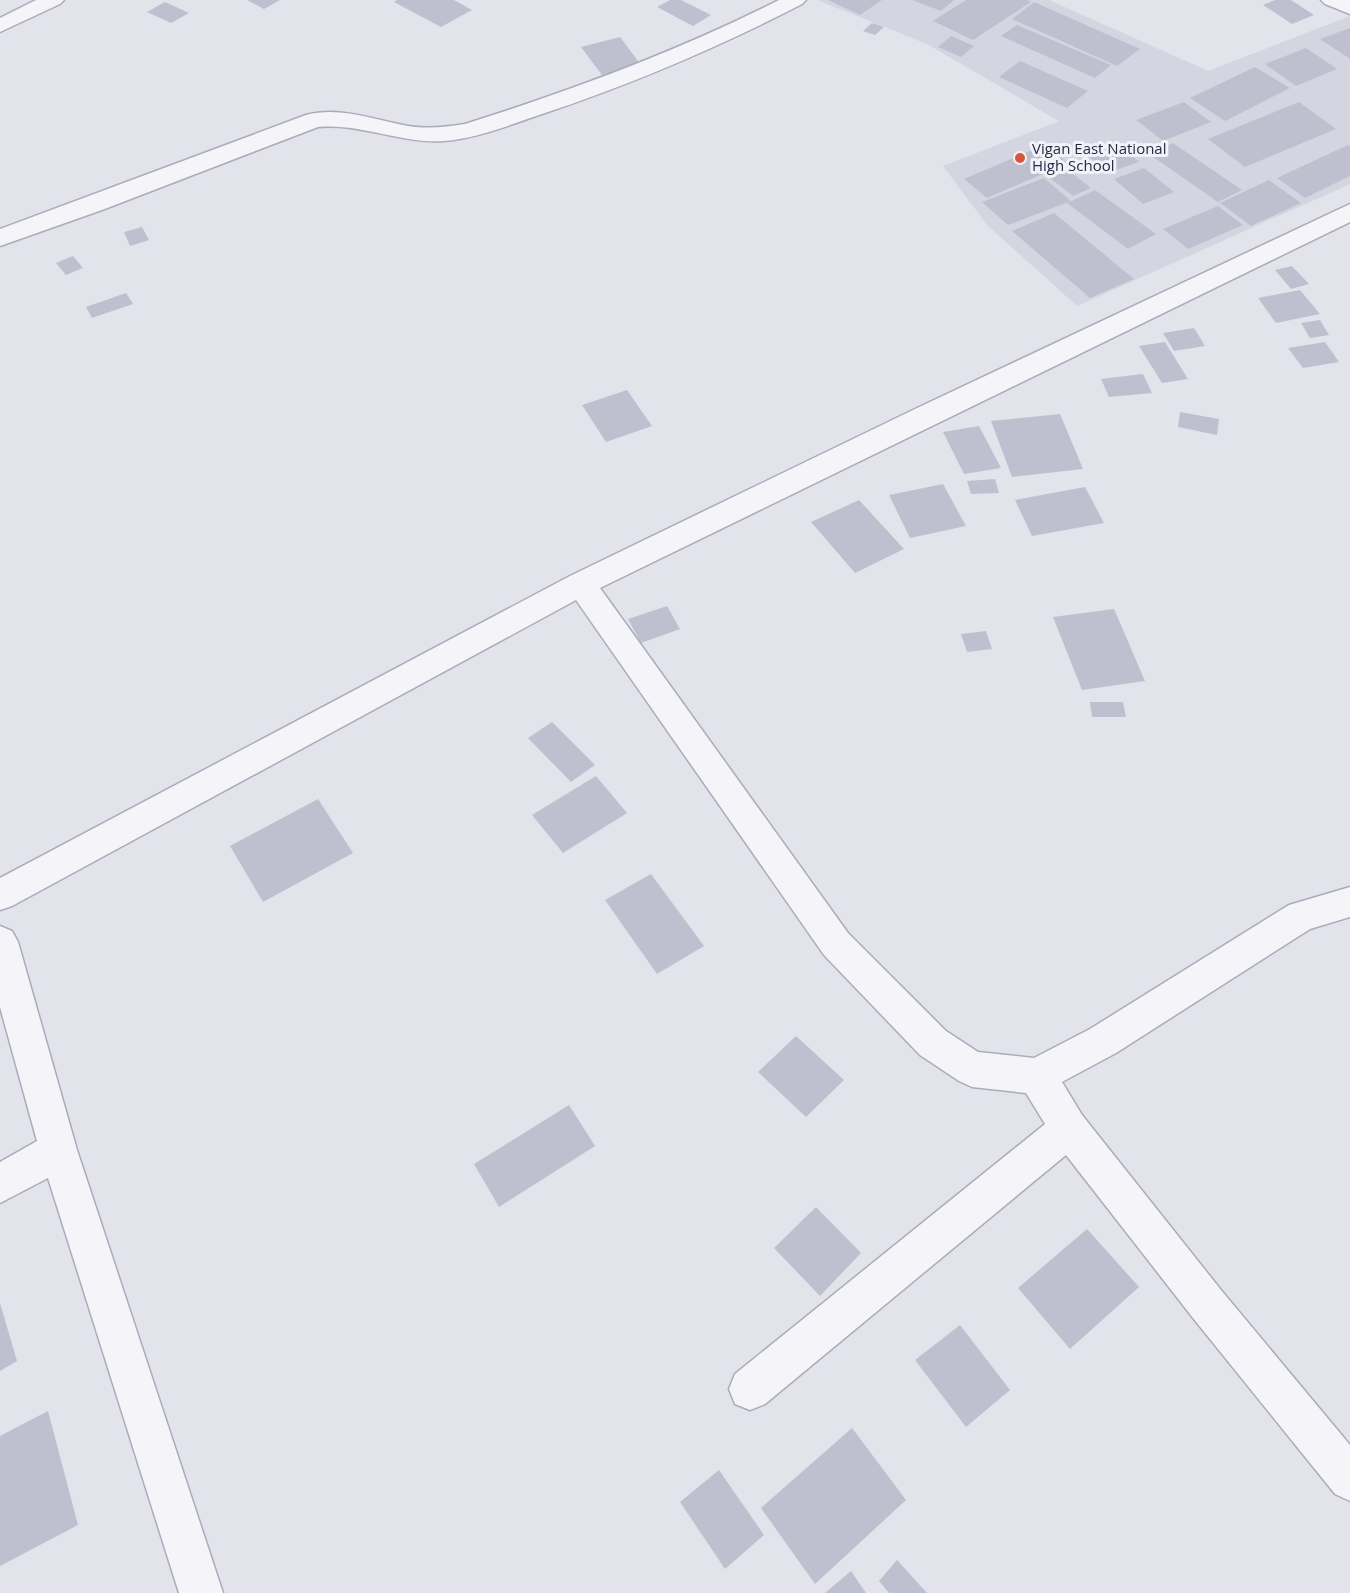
<svg xmlns="http://www.w3.org/2000/svg" width="1350" height="1593" viewBox="0 0 1350 1593" font-family="'Open Sans',sans-serif">
  <rect width="100%" height="100%" fill="#e2e3eb"/>
  <!-- built -->
  <path fill="#d4d5e0" d="M817 0H1049L1208 71 1350 16V184L1077 306 987 225 943 166 1059 121 927 44Z"/>
  <!-- building -->
  <path fill="#bec0cf" d="M247 0H280L264 9Z
    M397 0H454L472 10 441 27 394 2Z
    M670 0H681L711 15 693 26 657 7Z
    M828 0H882L860 15Z
    M912 0H954L941 11Z
    M966 0H1027L1031 2 973 40 933 21Z
    M1275 0H1291L1314 15 1292 24 1263 5Z
    M165 2 189 13 171 23 147 12Z
    M1034 2 1140 49 1117 66 1012 19Z
    M872 23 884 27 875 35 863 31Z
    M1017 25 1111 65 1095 78 1001 36Z
    M1350 28V59L1320 39Z
    M951 36 974 46 961 57 938 47Z
    M620 37 641 65 602 75 581 47Z
    M1306 48 1337 69 1296 86 1265 64Z
    M1020 61 1088 91 1067 108 999 77Z
    M1255 67 1290 88 1225 121 1190 98Z
    M1184 102 1211 122 1163 141 1136 120Z
    M1299 102 1336 129 1245 167 1208 139Z
    M1117 141 1139 162 1107 173 1084 152Z
    M1173 143 1242 190 1218 202 1149 154Z
    M1044 145 1068 163 987 198 964 179Z
    M1348 145 1350 147V176L1305 198 1277 178Z
    M1144 168 1174 192 1143 204 1114 179Z
    M1068 170 1091 188 1073 196 1050 178Z
    M1044 178 1071 201 1008 225 982 202Z
    M1269 180 1301 203 1251 226 1220 203Z
    M1095 190 1156 234 1128 249 1067 203Z
    M1218 206 1243 225 1188 249 1163 229Z
    M1054 213 1134 279 1090 298 1012 231Z
    M142 227 149 240 130 246 124 232Z
    M73 256 83 268 66 275 56 263Z
    M1292 266 1309 284 1291 289 1275 270Z
    M1300 290 1320 314 1276 323 1258 298Z
    M126 293 133 304 92 318 86 307Z
    M1320 320 1329 335 1310 338 1301 323Z
    M1194 328 1205 346 1174 351 1163 333Z
    M1165 342 1188 379 1162 383 1139 346Z
    M1325 342 1339 362 1303 368 1288 348Z
    M1143 374 1152 393 1109 397 1101 379Z
    M627 390 652 426 606 442 582 405Z
    M1180 412 1219 419 1217 435 1178 427Z
    M1060 414 1083 469 1012 477 991 421Z
    M979 426 1001 468 964 474 943 432Z
    M995 479 999 493 971 494 967 481Z
    M943 484 966 526 910 538 889 495Z
    M1085 487 1104 523 1032 536 1015 500Z
    M859 500 904 549 855 573 811 522Z
    M667 606 680 629 641 643 628 619Z
    M1114 609 1145 681 1082 690 1053 617Z
    M986 631 992 649 967 652 961 634Z
    M1090 702H1123L1126 717H1092Z
    M552 722 595 765 571 782 528 738Z
    M596 776 627 813 563 853 532 815Z
    M318 799 353 853 263 902 230 846Z
    M651 874 704 946 657 974 605 900Z
    M796 1036 844 1080 806 1117 758 1072Z
    M569 1105 595 1146 499 1207 474 1164Z
    M816 1207 861 1253 820 1296 774 1248Z
    M1087 1229 1139 1287 1070 1349 1018 1288Z
    M0 1303 17 1361 0 1371Z
    M960 1325 1010 1390 966 1427 915 1360Z
    M48 1411 78 1525 0 1566V1436Z
    M852 1428 906 1500 815 1584 761 1508Z
    M719 1470 764 1535 725 1569 680 1502Z
    M897 1560 927 1593H889L879 1581Z
    M851 1571 866 1593H825Z"/>
  <g fill="none" stroke-linecap="round" stroke-linejoin="round">
    <defs>
      <path id="minor" d="M36 0H64L60 4 0 32V18Z
        M779 0H806L802 4C719 47 634 83 545 113 512 124 479 138 444 141 401 144 361 123 318 127L102 210 0 246V229L306 115C341 106 374 120 408 126 427 129 447 127 465 124 573 90 678 51 779 0Z
        M1321 0H1350V14L1325 4Z
        M1350 204V222L600 588 848 933 946 1031 978 1052 1034 1058 1090 1029 1289 905 1350 887V917L1310 929 1116 1053 1062 1082 1082 1115 1221 1290 1350 1445V1501L1335 1494 1193 1318 1066 1155 765 1404 750 1410 735 1404 729 1389 735 1374 1045 1124 1026 1093 972 1087 959 1081 920 1055 824 955 576 600 12 906 0 910V878L570 576 915 409Z
        M0 926 12 931 18 942 77 1150 223 1593H179L48 1178 0 1203V1162L37 1141 0 1007Z"/>
    </defs>
    <!-- minor casing -->
    <use href="#minor" stroke="#aaacb9" stroke-width="3"/>
    <!-- minor -->
    <use href="#minor" fill="#f5f5f9" fill-rule="evenodd"/>
  </g>
  <!-- markers -->
  <circle fill="#d9553e" stroke="#f2f3f8" stroke-width="2" cx="1020" cy="158" r="6"/>
  <g text-anchor="middle" stroke-width="6" stroke-linejoin="round" paint-order="stroke">
    <!-- far-poi labels -->
    <g font-size="15" fill="#282a45" stroke="#f2f3f8" text-anchor="start">
      <text x="1032" y="154">Vigan East National<tspan x="1032" dy="17">High School</tspan></text>
    </g>
  </g>
</svg>
